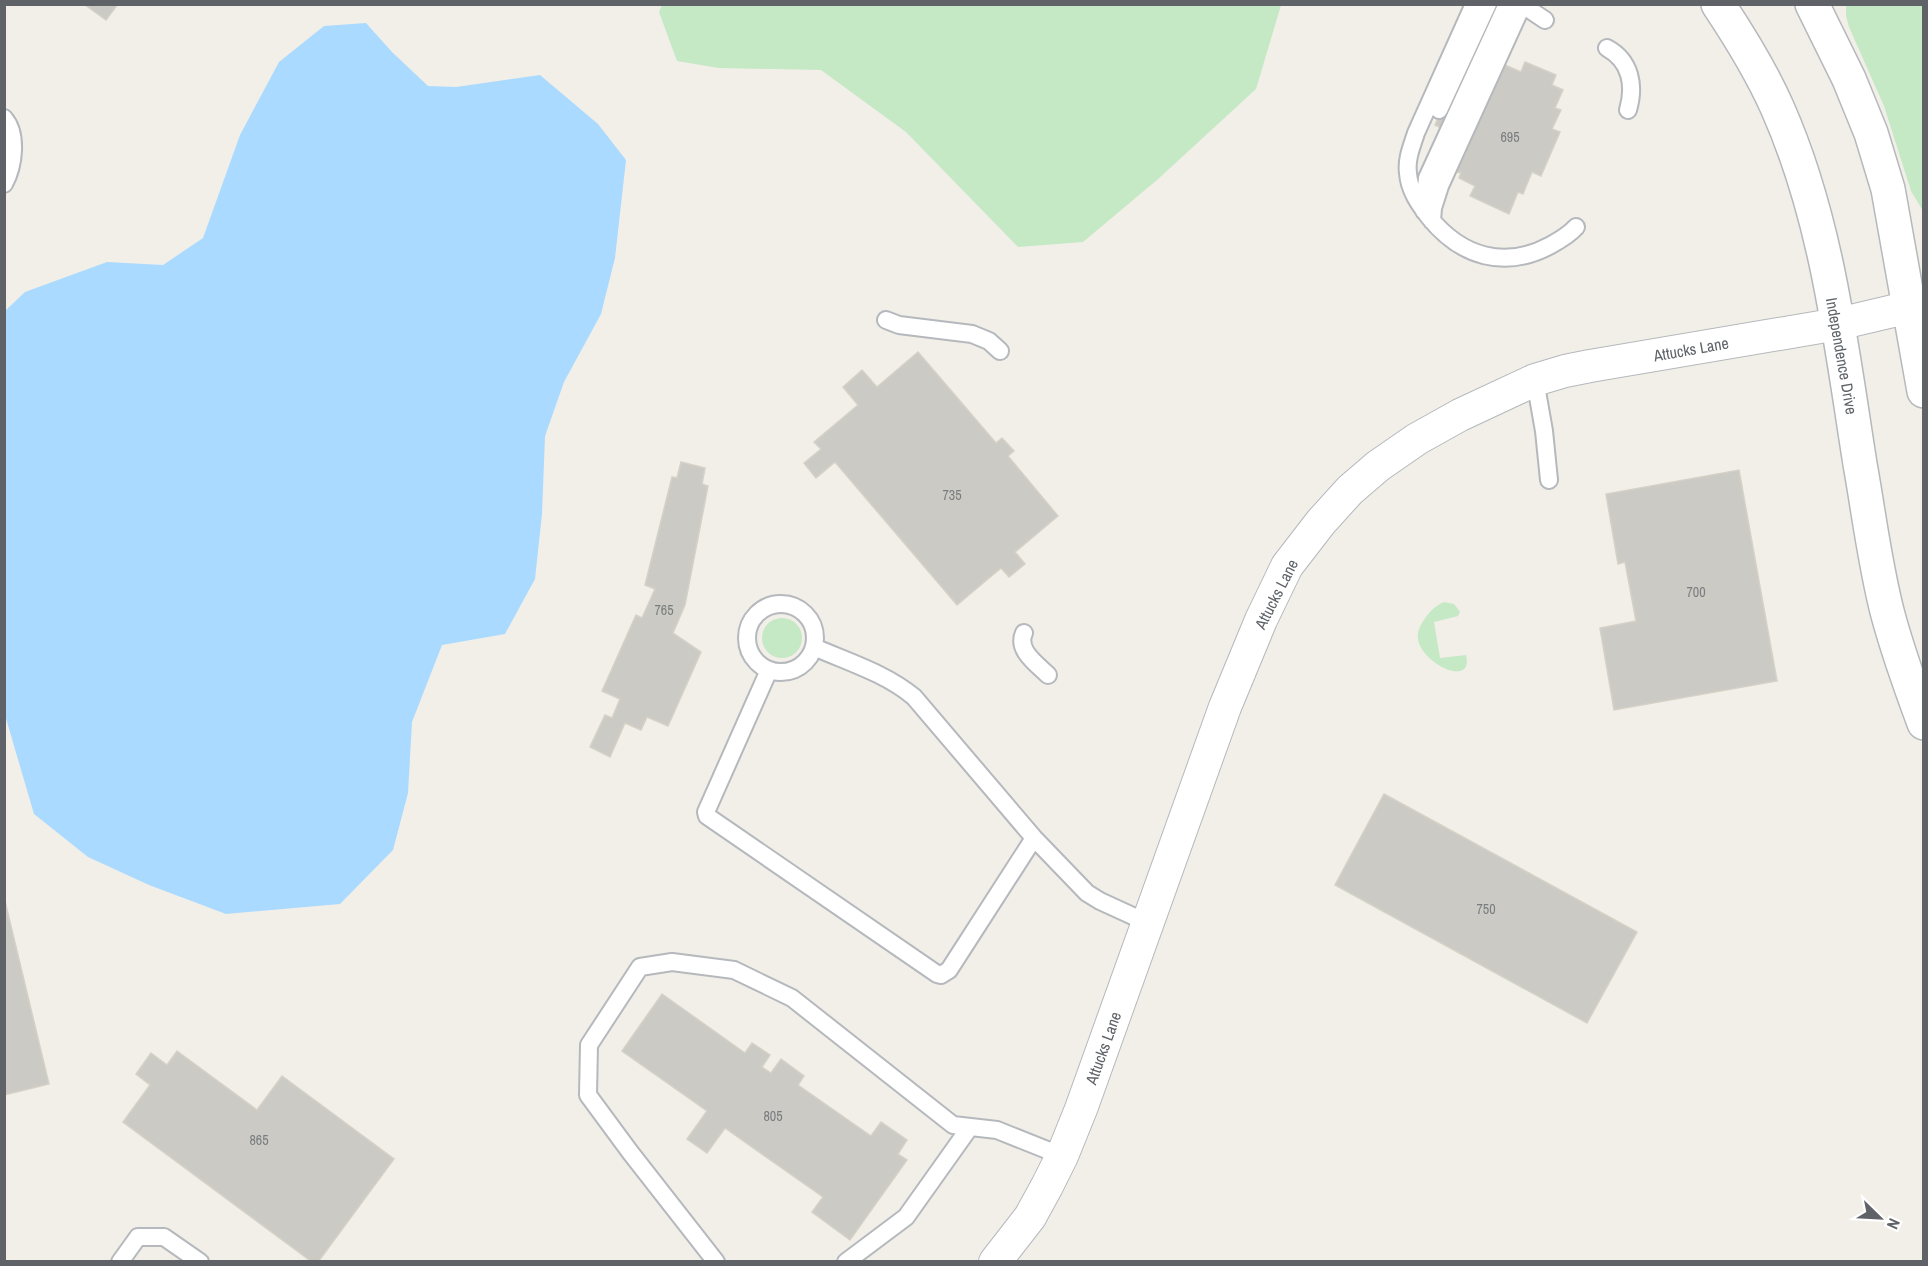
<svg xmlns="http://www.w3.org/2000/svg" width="1928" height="1266" viewBox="0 0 1928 1266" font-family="'Archivo Narrow',sans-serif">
  <rect width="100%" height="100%" fill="#f1efe8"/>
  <!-- green -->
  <path fill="#c5e8c5" d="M662 5V4L1281 5 1256 89 1157 180 1083 242 1018 247 906 132 821 70 719 68 677 61 659 12Z
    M1846 5H1923V211L1911 191 1884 106 1849 27 1846 16Z
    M1444 602 1454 604 1460 612 1458 616 1434 622 1440 658 1466 655C1475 691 1413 660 1418 633 1419 628 1421 624 1424 620 1429 612 1435 606 1444 602Z
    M762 638a20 20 0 1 1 40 0a20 20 0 1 1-40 0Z"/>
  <!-- water -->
  <path fill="#aadaff" d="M366 23 392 52 428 86 456 87 540 75 598 124 626 160 615 258 601 314 564 382 545 436 542 514 535 579 505 634 442 645 412 722 408 793 393 850 340 904 226 914 149 885 88 857 34 814 5 715V311L25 292 107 262 163 265 203 238 240 135 279 62 324 26Z"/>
  <!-- building -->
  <path fill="#cccac5" stroke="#d6d1c6" stroke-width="1.5" d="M84 4H118L106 20Z
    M1525 62 1556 75 1552 85 1563 90 1555 108 1561 110 1552 129 1560 132 1541 176 1532 172 1523 194 1518 192 1509 214 1470 196 1475 186 1459 178 1461 173 1457 172 1471 141 1435 125 1449 93 1485 110 1505 65 1521 72Z
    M918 352 996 443 1002 438 1014 451 1008 456 1058 516 1015 552 1025 564 1009 577 1001 568 957 605 835 462 816 478 804 463 821 449 814 442 858 405 843 387 862 370 877 387Z
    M681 462 705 468 702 484 708 486 685 605 673 633 701 652 668 726 647 717 641 730 625 723 610 757 590 747 605 715 612 718 620 699 602 691 636 615 642 618 655 589 645 585 672 477 677 478Z
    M1739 470 1777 681 1614 710 1600 628 1636 621 1625 562 1618 564 1606 494Z
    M1384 794 1637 932 1587 1023 1335 885Z
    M4 897 49 1084 4 1095Z
    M662 994 745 1053 752 1043 770 1055 762 1067 771 1073 781 1059 804 1076 798 1085 871 1136 881 1122 907 1140 898 1154 907 1160 850 1240 812 1212 823 1197 725 1128 707 1153 687 1139 707 1111 622 1051Z
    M177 1051 257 1110 282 1076 394 1159 318 1262H312L123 1122 150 1085 136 1074 151 1053 167 1065Z"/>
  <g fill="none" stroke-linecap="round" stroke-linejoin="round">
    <defs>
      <path id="service" d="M1474 4 1416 133C1412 146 1406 159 1408 173 1409 190 1419 204 1429 217 1461 257 1505 270 1551 245 1560 240 1569 235 1576 227
        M1521 4 1545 20
        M1607 48C1631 61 1635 86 1628 110
        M1439 110 1488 4
        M4 118C18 134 14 166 4 184
        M1424 211 1427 178 1507 4
        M1432 221 1433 208 1440 186 1522 6
        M886 320 899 325 972 334 989 341 1000 351
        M1535 380 1544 431 1549 480
        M747 638a34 34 0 1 1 68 0a34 34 0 1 1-68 0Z
        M1024 633C1016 650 1037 664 1048 675
        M769 670 706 812 707 816 937 974 941 975 949 970 1034 838 914 697C885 673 848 662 814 647
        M1034 838 1087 893 1100 901 1148 923
        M120 1262 138 1237H164L200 1262
        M716 1262 630 1152 588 1095 589 1045 640 967 672 962 734 970 792 998 953 1125 997 1130 1062 1156
        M846 1262 906 1217 970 1127"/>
      <path id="minor" d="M995 1262 1030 1217 1047 1186 1062 1156 1081 1109 1225 707 1261 620 1287 566 1321 522 1350 490 1378 466 1417 439 1460 415 1535 380 1565 371 1590 366 1838 324 1910 307H1924"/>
      <path id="tertiary" d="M1718 4C1740 37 1761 71 1777 107 1827 219 1841 344 1860 464 1869 514 1875 566 1888 615 1898 652 1911 688 1924 723
        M1812 4 1849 79 1871 133 1888 189 1924 391"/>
    </defs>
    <!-- service casing -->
    <use href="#service" stroke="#b5b8bc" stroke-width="20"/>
    <!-- minor casing -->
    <use href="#minor" stroke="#b5b8bc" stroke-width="34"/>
    <!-- tertiary casing -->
    <use href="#tertiary" stroke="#b5b8bc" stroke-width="36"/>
    <!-- service -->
    <use href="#service" stroke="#fff" stroke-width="16"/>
    <!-- minor -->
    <use href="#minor" stroke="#fff" stroke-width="32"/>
    <!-- tertiary -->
    <use href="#tertiary" stroke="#fff" stroke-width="33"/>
  </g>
  <g text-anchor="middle" stroke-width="6" stroke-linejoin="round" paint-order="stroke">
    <!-- number labels -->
    <g font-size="14" fill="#7a7d7f">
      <text x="1510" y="142">695</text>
      <text x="952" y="500">735</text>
      <text x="1696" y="597">700</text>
      <text x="664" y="615">765</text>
      <text x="1486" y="914">750</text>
      <text x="773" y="1121">805</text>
      <text x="259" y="1145">865</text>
    </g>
    <!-- street labels -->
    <g font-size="16" fill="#5f6368" stroke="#fff">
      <text transform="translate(1691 349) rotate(-10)" y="6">Attucks Lane</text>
      <text transform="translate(1842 356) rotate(80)" y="6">Independence Drive</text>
      <text transform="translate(1276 594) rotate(-63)" y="6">Attucks Lane</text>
      <text transform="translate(1103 1048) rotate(-70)" y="6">Attucks Lane</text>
    </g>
  </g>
  <!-- border -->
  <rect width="1928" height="1266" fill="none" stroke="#5f6368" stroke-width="12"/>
  <!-- north arrow -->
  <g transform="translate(1880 1218) rotate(114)" stroke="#ffffff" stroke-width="4.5" paint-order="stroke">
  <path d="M0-4.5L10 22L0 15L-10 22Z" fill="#5f6368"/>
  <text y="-9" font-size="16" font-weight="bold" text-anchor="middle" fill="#5f6368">N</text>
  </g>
</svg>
